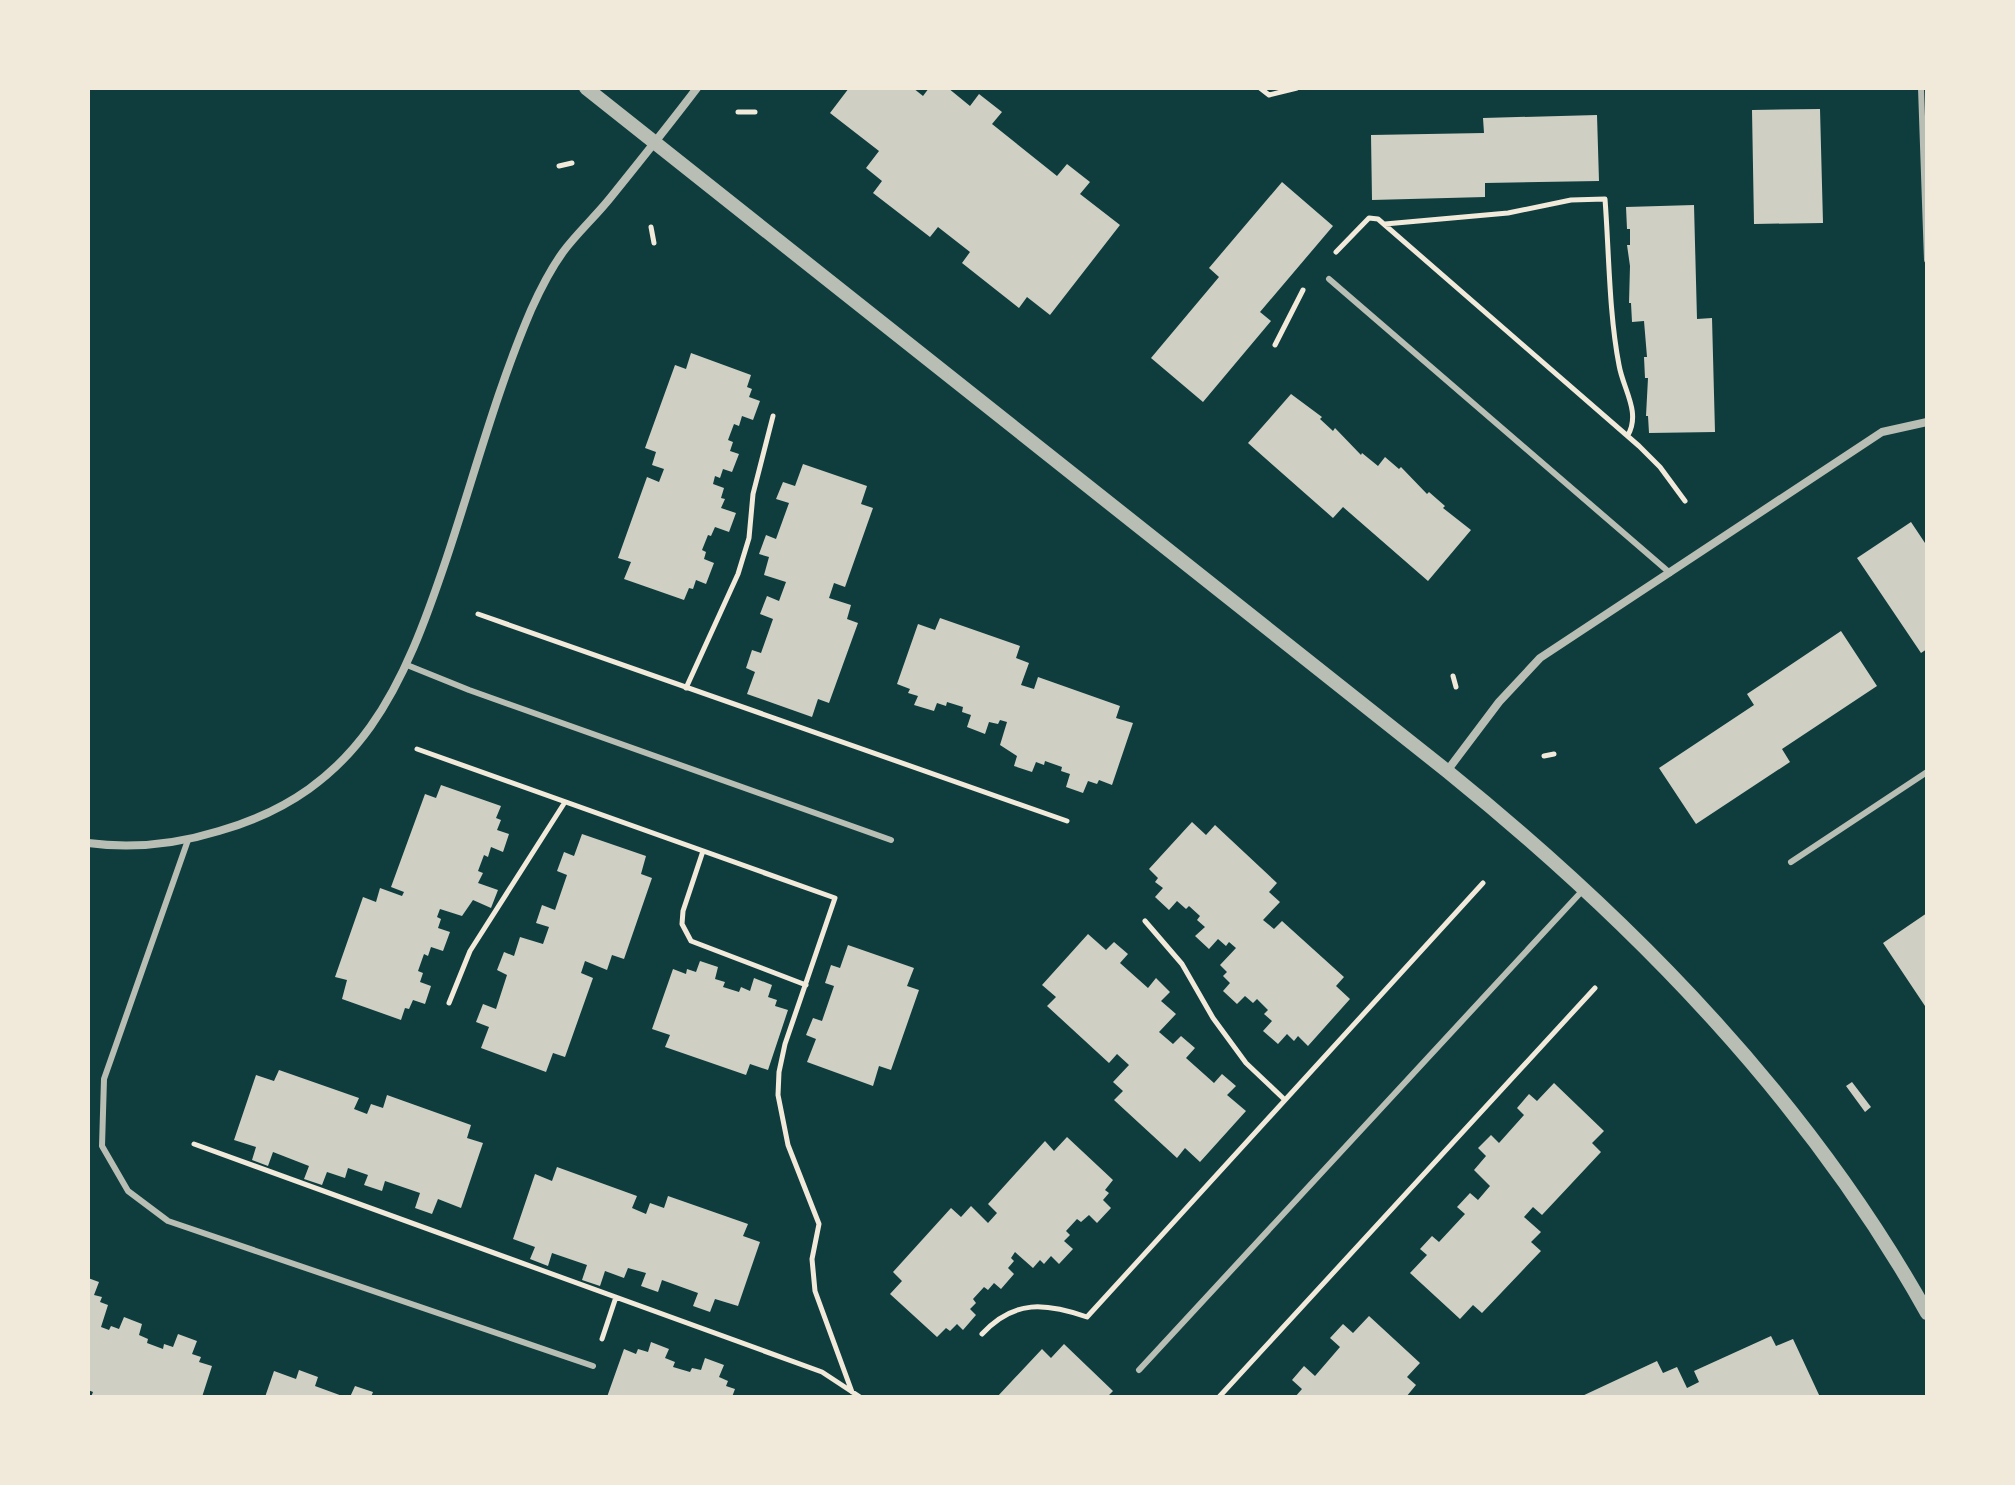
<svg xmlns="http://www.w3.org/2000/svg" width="2015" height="1485" viewBox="0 0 2015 1485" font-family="'Varela Round',sans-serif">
  <rect width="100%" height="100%" fill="#0f3d3e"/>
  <!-- building -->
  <path fill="#cfcfc3" d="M849 88H913L923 96 929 88H948L970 106 979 94 1002 112 992 124 1057 176 1067 164 1090 182 1080 194 1120 225 1050 315 1027 297 1019 308 962 263 970 252 938 227 930 237 873 193 882 181 866 168 879 151 830 113Z
    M1820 109 1823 223 1754 224 1752 110Z
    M1597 115 1599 181 1485 183V197L1372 200 1371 135 1484 133 1483 118Z
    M1282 182 1333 226 1260 312 1271 321 1203 402 1151 358 1219 277 1209 268Z
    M1694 205 1697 319 1712 318 1715 432 1649 433 1648 416H1646L1648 378H1645L1644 357H1647L1644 321 1632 322 1631 303H1629L1630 266 1627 245H1630V229H1627L1626 207Z
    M691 353 751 375 747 387 752 389 749 397 760 401 753 420 742 416 739 426 734 424 728 440 733 442 730 451 739 454 732 472 723 469 720 478 715 476 713 484 724 488 721 498 725 499 721 508 736 513 729 532 715 527 711 536 708 535 702 550 706 552 704 559 714 563 706 584 696 580 693 589 689 588 684 600 624 579 631 562 618 558 647 477 659 482 664 469 652 465 656 452 645 448 675 365 686 369Z
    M1291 394 1322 417 1320 419 1333 431 1335 428 1361 455 1362 453 1378 466 1385 457 1399 469 1401 467 1427 494 1429 492 1445 506 1443 508 1471 530 1428 581 1343 507 1333 518 1248 443Z
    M803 464 867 486 861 504 873 508 845 587 834 583 829 598 851 605 847 619 858 623 829 703 818 699 812 717 747 694 755 672 746 668 752 650 761 653 773 619 760 614 767 596 779 601 786 582 764 575 769 557 759 554 766 535 776 539 789 503 776 499 783 482 795 486Z
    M1911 522 1927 546V649L1921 653 1857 558Z
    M940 618 1020 646 1016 658 1029 663 1021 685 1034 689 1038 677 1120 706 1116 718 1133 723 1112 785 1099 780 1097 784 1088 781 1083 793 1066 787 1070 774 1061 771 1062 767 1045 761 1044 765 1036 762 1032 772 1014 766 1017 756 1000 745 1007 722 1000 720 998 724 989 722 985 734 967 727 971 715 962 712 963 707 947 702 946 706 937 703 934 711 914 705 918 696 908 693 910 689 897 684 918 624 935 630Z
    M1841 631 1877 686 1782 749 1790 762 1696 824 1659 768 1754 705 1747 694Z
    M441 785 501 806 496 818 501 820 497 830 509 834 503 852 491 847 488 857 484 855 478 871 483 873 478 883 498 890 491 908 473 900 462 916 440 909 437 917 441 919 438 928 450 932 443 951 431 947 428 956 424 954 418 971 423 973 420 982 431 986 425 1004 413 1000 409 1009 405 1008 401 1020 342 999 347 980 335 977 363 897 376 902 380 888 402 896 404 892 391 887 425 794 436 798Z
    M1192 822 1206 835 1215 825 1277 883 1269 892 1280 902 1263 920 1274 929 1282 921 1344 977 1336 986 1350 999 1308 1046 1298 1036 1294 1041 1287 1034 1278 1044 1263 1031 1272 1021 1264 1014 1268 1010 1257 999 1253 1003 1245 996 1237 1004 1223 991 1230 983 1223 976 1227 972 1220 965 1236 948 1229 942 1226 946 1218 939 1209 949 1195 936 1205 927 1197 920 1200 916 1189 906 1186 909 1177 901 1169 910 1155 897 1163 888 1155 882 1158 878 1149 869Z
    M582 834 646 856 641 874 652 878 624 959 612 955 607 970 585 961 581 973 593 978 565 1057 553 1053 546 1072 481 1048 489 1027 476 1022 483 1004 496 1009 507 975 497 970 504 952 514 956 520 937 543 944 549 927 536 923 542 905 555 910 567 875 557 871 564 852 574 856Z
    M1927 913V1009L1883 943Z
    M1088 934 1106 950 1114 942 1128 954 1120 963 1148 988 1156 978 1170 992 1161 1001 1176 1014 1159 1032 1173 1044 1181 1036 1195 1048 1186 1058 1214 1083 1222 1074 1236 1086 1227 1095 1246 1111 1200 1162 1185 1148 1177 1158 1114 1100 1123 1091 1113 1082 1129 1065 1117 1054 1109 1063 1047 1006 1056 997 1042 985Z
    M848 945 914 968 907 986 919 990 891 1070 879 1066 873 1086 807 1062 816 1039 806 1035 813 1018 822 1021 834 986 825 983 831 965 840 968Z
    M700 961 718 967 715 979 725 982 723 987 739 992 741 987 750 991 754 978 772 985 768 997 777 1000 775 1006 788 1010 768 1070 750 1064 746 1075 665 1047 670 1035 652 1029 673 969 686 974 687 969 696 972Z
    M279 1070 359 1098 354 1109 367 1114 371 1104 383 1108 387 1095 471 1125 467 1138 483 1143 461 1208 438 1199 432 1214 415 1208 420 1193 385 1181 382 1191 364 1185 368 1175 348 1168 345 1178 327 1172 322 1185 304 1179 309 1166 273 1152 268 1166 252 1160 256 1147 234 1140 256 1075 274 1081Z
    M1852 1082 1871 1107 1865 1112 1846 1086Z
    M1554 1083 1604 1131 1592 1143 1601 1152 1542 1215 1533 1207 1524 1217 1541 1232 1531 1242 1541 1251 1482 1313 1473 1305 1460 1319 1410 1273 1427 1255 1420 1249 1432 1236 1439 1242 1465 1214 1457 1207 1470 1193 1478 1200 1490 1186 1474 1170 1486 1156 1478 1148 1491 1135 1499 1143 1524 1115 1517 1108 1529 1094 1537 1101Z
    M1067 1137 1113 1180 1105 1190 1109 1193 1103 1200 1111 1208 1097 1223 1089 1215 1081 1222 1077 1219 1066 1231 1070 1235 1064 1241 1073 1249 1059 1264 1051 1256 1044 1264 1040 1260 1033 1268 1015 1252 1011 1258 1014 1261 1008 1268 1014 1274 1001 1289 994 1283 988 1290 984 1287 973 1299 976 1303 970 1309 976 1315 963 1330 957 1324 950 1331 946 1328 937 1337 890 1294 902 1281 893 1272 951 1208 961 1217 971 1206 988 1223 997 1213 988 1204 1045 1141 1054 1151Z
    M557 1167 637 1196 632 1208 646 1214 650 1203 664 1208 668 1196 748 1224 743 1236 760 1242 738 1306 715 1299 710 1312 693 1306 698 1293 662 1280 658 1292 641 1286 646 1273 628 1268 624 1278 605 1271 600 1286 582 1280 587 1265 552 1253 548 1266 530 1259 535 1247 513 1239 535 1174 552 1181Z
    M88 1278 99 1282 94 1295 102 1297 100 1302 108 1305 101 1327 109 1330 111 1326 119 1329 124 1317 142 1324 139 1335 148 1339 147 1343 163 1349 164 1344 173 1347 178 1334 197 1341 192 1354 201 1357 199 1362 212 1366 202 1397H91L93 1392 88 1390Z
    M1369 1316 1420 1363 1407 1377 1416 1385 1406 1397H1295L1302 1389 1292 1380 1304 1366 1315 1376 1340 1347 1330 1338 1343 1324 1353 1333Z
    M1771 1336 1776 1346 1793 1339 1820 1397H1580L1657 1361 1663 1373 1677 1367 1687 1388 1699 1382 1694 1371Z
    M651 1342 669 1349 665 1358 675 1362 673 1367 690 1372 692 1368 701 1370 705 1358 724 1365 719 1377 728 1381 726 1386 735 1389 732 1397H607L624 1349 636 1354 638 1349 648 1352Z
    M1064 1344 1113 1391 1107 1397H997L1042 1349 1051 1358Z
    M299 1370 318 1377 315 1386 345 1397H265L274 1371 296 1379Z
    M355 1386 373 1392 371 1397H350Z"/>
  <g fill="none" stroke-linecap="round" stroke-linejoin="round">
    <!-- path -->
    <path stroke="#f1e9da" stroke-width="5" d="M1260 88 1269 95 1297 88
      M738 112H755
      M559 166 572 163
      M1385 224 1508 213 1571 200 1605 199C1609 251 1609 314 1619 365 1623 389 1641 412 1628 435
      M651 227 654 243
      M1336 252 1369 218 1378 219 1639 446 1660 467 1685 501
      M1275 345 1303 290
      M478 614 1067 821
      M1453 676 1456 687
      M686 688 738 574 749 538 753 494 773 416
      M417 749 835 898 785 1044 779 1072 778 1095 788 1145 819 1224 812 1259 815 1291 852 1392
      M1544 756 1554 754
      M703 851 683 911 682 924 691 941 806 985
      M1145 921 1182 964 1213 1018 1246 1063 1285 1100
      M449 1003 470 951 565 802
      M194 1144 822 1372 860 1397
      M982 1334C1014 1299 1046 1303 1087 1317L1483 883
      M602 1339 616 1297
      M1219 1397 1595 988"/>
    <!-- service -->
    <path stroke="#b8beb3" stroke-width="6" d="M1921 88 1927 260
      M1329 279 1670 573
      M407 665 469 690 891 840
      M188 840 104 1079 102 1146 128 1191 168 1221 593 1366
      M1791 862 1927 772
      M1139 1370 1583 890"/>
    <!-- minor -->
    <path stroke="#b8beb3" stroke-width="8" d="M1447 771 1499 702 1540 658 1882 432 1927 422
      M88 843C133 849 177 844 219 831 362 790 404 685 447 557 474 476 497 389 531 310 540 290 550 270 563 252 577 233 596 216 611 197 640 161 669 125 697 88"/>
    <!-- tertiary -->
    <path stroke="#b8beb3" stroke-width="14" d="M586 88 1447 771C1635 923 1808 1100 1927 1313"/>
  </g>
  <!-- border -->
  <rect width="2015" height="1485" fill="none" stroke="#f1e9da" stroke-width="180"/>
</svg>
